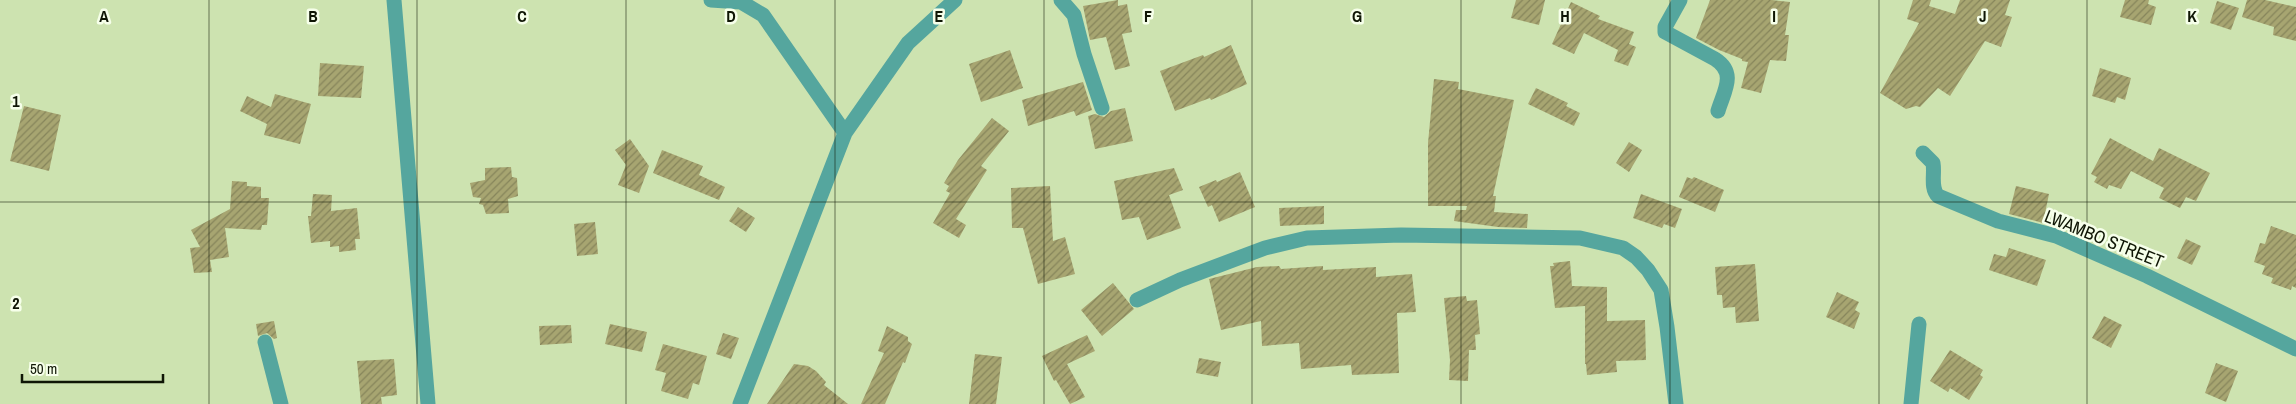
<svg xmlns="http://www.w3.org/2000/svg" width="2296" height="404" viewBox="0 0 2296 404" font-family="'Archivo Narrow',sans-serif">
  <defs>
    <pattern id="building-hatch" width="6" height="6" patternUnits="userSpaceOnUse" patternTransform="scale(1.25)"><rect width="6" height="6" fill="#a7a571"/><path d="M-1 1l2-2M0 6l6-6M5 7l2-2" fill="none" stroke="#86855b"/></pattern>
  </defs>
  <rect width="100%" height="100%" fill="#cde3b0"/>
  <!-- building -->
  <path fill="url(#building-hatch)" d="M1118 0V6L1127 4 1132 32 1122 34 1130 66 1115 70 1106 37 1090 40 1083 6Z
    M1516 0H1545L1539 25 1511 18Z
    M1710 0H1772L1790 2 1785 35H1789L1786 61 1770 60 1761 93 1741 88 1748 62 1742 61V59L1719 50 1696 38Z
    M1913 0H1931L1929 6 1955 14 1960 0H2010L2005 15 2012 17 2001 47 1985 41 1950 96 1938 88 1920 107 1916 106 1906 109 1880 93 1919 23 1907 19Z
    M2125 0H2149L2148 4 2156 7 2151 25 2120 17Z
    M2247 0H2265L2296 7V41L2273 35 2274 27 2242 17Z
    M2217 1 2239 8 2231 30 2210 23Z
    M1571 2 1600 16 1598 19 1634 32 1629 44 1636 47 1628 66 1614 61 1618 50 1584 33 1574 54 1552 44Z
    M1231 45 1247 84 1211 100 1210 98 1175 111 1160 71 1203 55 1204 57Z
    M1010 50 1023 88 981 102 969 64Z
    M320 63 364 66 361 98 318 96Z
    M2100 68 2131 78 2125 100 2117 97 2115 103 2092 96Z
    M1434 79 1459 82 1458 89 1514 100 1493 196H1496L1494 212 1528 214 1527 228 1498 227 1454 221 1456 210H1466L1467 206H1428V143Z
    M1083 82 1092 110 1076 116 1074 111 1028 126 1022 100Z
    M1536 88 1568 103 1566 106 1580 113 1574 126 1528 104Z
    M275 94 311 104 300 144 264 135 267 124 240 111 247 96 271 107Z
    M24 106 61 115 49 171 10 161Z
    M1125 108 1133 141 1095 149 1088 116 1095 114 1104 117 1111 111Z
    M992 118 1009 131 981 166 987 170 956 219 966 225 959 238 933 223 950 193 946 191 949 186 944 183 958 160Z
    M2110 138 2153 161 2159 148 2210 173 2196 201 2186 197 2180 208 2159 198 2164 188 2131 171 2121 189 2109 185 2107 189 2094 182 2097 177 2091 174Z
    M630 139 649 166 639 193 618 185 626 165 615 150Z
    M1629 142 1642 150 1629 172 1616 163Z
    M662 150 703 166 699 175 725 187 719 200 653 173Z
    M511 167 512 177 517 178 518 196 508 199 509 213 486 214 483 205 479 204 481 198 473 197 470 183 485 180V168Z
    M1174 168 1183 190 1169 195 1181 228 1147 240 1139 217 1122 220 1114 181Z
    M1240 172 1255 207 1219 222 1212 205 1208 207 1199 187 1216 180 1217 182Z
    M1687 177 1692 179 1694 177 1724 190 1715 212 1679 197Z
    M232 181 247 182V186L261 187V198H269L267 225H262L261 230 225 228 229 257 210 260 212 272 194 273 190 248 200 247 191 230 230 209Z
    M1050 186 1053 241 1065 237 1075 274 1038 284 1023 228H1012L1011 188Z
    M2016 186 2049 194 2043 223 2009 214Z
    M313 194 332 195 331 211 357 208 360 239H355L356 250 339 252V246L330 247V241L311 243 308 216H311Z
    M1641 194 1682 209 1675 228 1664 224 1662 228 1633 218Z
    M1324 206V224L1280 226 1279 208Z
    M738 207 755 218 746 232 729 221Z
    M595 222 598 254 577 256 574 224Z
    M2271 226 2296 235V288L2292 286 2291 290 2271 283 2273 278 2262 274 2265 266 2254 262 2260 243 2265 244Z
    M2186 239 2201 246 2192 265 2177 258Z
    M2009 248 2046 260 2037 286 1989 270 1994 254 2006 257Z
    M1570 261 1572 286 1607 287V321L1645 320 1646 360 1616 361 1617 372 1587 375 1586 364H1585V306L1555 308 1550 266H1554L1553 263Z
    M1755 264 1759 321 1736 323 1735 307 1723 308 1722 295H1717L1715 267Z
    M1279 266 1281 269 1323 266V270L1376 267V277L1412 274 1416 312 1397 313 1399 373 1352 375 1351 365 1301 369 1299 343 1262 346 1261 321 1221 330 1209 279 1257 267Z
    M1113 283 1134 309 1102 336 1081 310Z
    M1837 292 1859 302 1855 310 1860 313 1854 329 1826 317Z
    M1466 296 1467 301 1477 300 1480 334 1475 335 1476 350H1469L1468 381 1449 380 1450 360 1444 298Z
    M2104 316 2122 325 2111 348 2092 338Z
    M274 321 277 338 274 339 267 333 258 336 256 324Z
    M610 324 647 332 642 352 605 344Z
    M571 325 572 343 540 345 539 326Z
    M887 326 908 337V341L912 344 905 363 903 362 885 404H861L884 353 878 351Z
    M723 333 739 338 731 359 716 354Z
    M1087 335 1095 351 1067 364 1085 397 1070 404 1056 380 1054 381 1042 356Z
    M663 344 707 356 699 385 693 383 688 399 661 391 666 373 655 370Z
    M1950 350 1983 370 1980 375 1983 377 1969 400 1950 388 1948 392 1930 381Z
    M975 354 1002 357 996 404H969Z
    M1199 358 1221 362 1218 377 1196 373Z
    M394 359 397 395 381 397 382 404H361L357 361Z
    M2216 363 2238 371 2226 402 2205 393Z
    M794 364 808 366 816 371 826 382 824 385 848 404H767Z"/>
  <g fill="none" stroke-linecap="round" stroke-linejoin="round">
    <!-- minor -->
    <path stroke="#55a69e" stroke-width="15" d="M394 0 428 404
      M711 0 741 2 763 15 845 133
      M1061 0 1074 15 1084 54 1102 108
      M1680 0 1665 27V32L1715 59C1737 73 1724 91 1718 111
      M1923 153 1933 163C1935 174 1930 188 1938 196L1998 221 2056 236 2147 276 2296 349
      M1137 300 1180 280 1233 260 1265 248 1307 238 1401 235 1580 238 1623 248 1636 257 1648 270 1661 290 1667 327 1676 404
      M265 342 281 404
      M740 404 845 133 908 43 955 0
      M1911 404 1919 324"/>
  </g>
  <!-- grid -->
  <path fill="none" stroke="#0f1605" stroke-width="1" stroke-opacity="0.55" d="M209 0V404M417 0V404M626 0V404M835 0V404M1044 0V404M1252 0V404M1461 0V404M1670 0V404M1879 0V404M2087 0V404M0 202H2296"/>
  <g text-anchor="middle" stroke-width="5" stroke-linejoin="round" paint-order="stroke">
    <!-- street labels -->
    <g font-size="18" fill="#0f1605" stroke="#f6ffea">
      <text transform="translate(2104 239) rotate(22)" y="6">LWAMBO STREET</text>
    </g>
  </g>
  <g font-size="16" text-anchor="middle" font-weight="bold" fill="#0f1605" stroke="#f6ffea" stroke-width="5" stroke-linejoin="round" paint-order="stroke">
    <text x="104" y="22">A</text>
    <text x="313" y="22">B</text>
    <text x="522" y="22">C</text>
    <text x="731" y="22">D</text>
    <text x="939" y="22">E</text>
    <text x="1148" y="22">F</text>
    <text x="1357" y="22">G</text>
    <text x="1565" y="22">H</text>
    <text x="1774" y="22">I</text>
    <text x="1983" y="22">J</text>
    <text x="2192" y="22">K</text>
    <text x="16" y="107">1</text>
    <text x="16" y="309">2</text>
  </g>
  <!-- scale -->
  <path d="M22 374v8h141v-8" fill="none" stroke="#0f1605" stroke-width="2.5"/>
  <text x="30" y="374" font-size="15" fill="#0f1605" stroke="#f6ffea" stroke-width="4" paint-order="stroke">50 m</text>
</svg>
